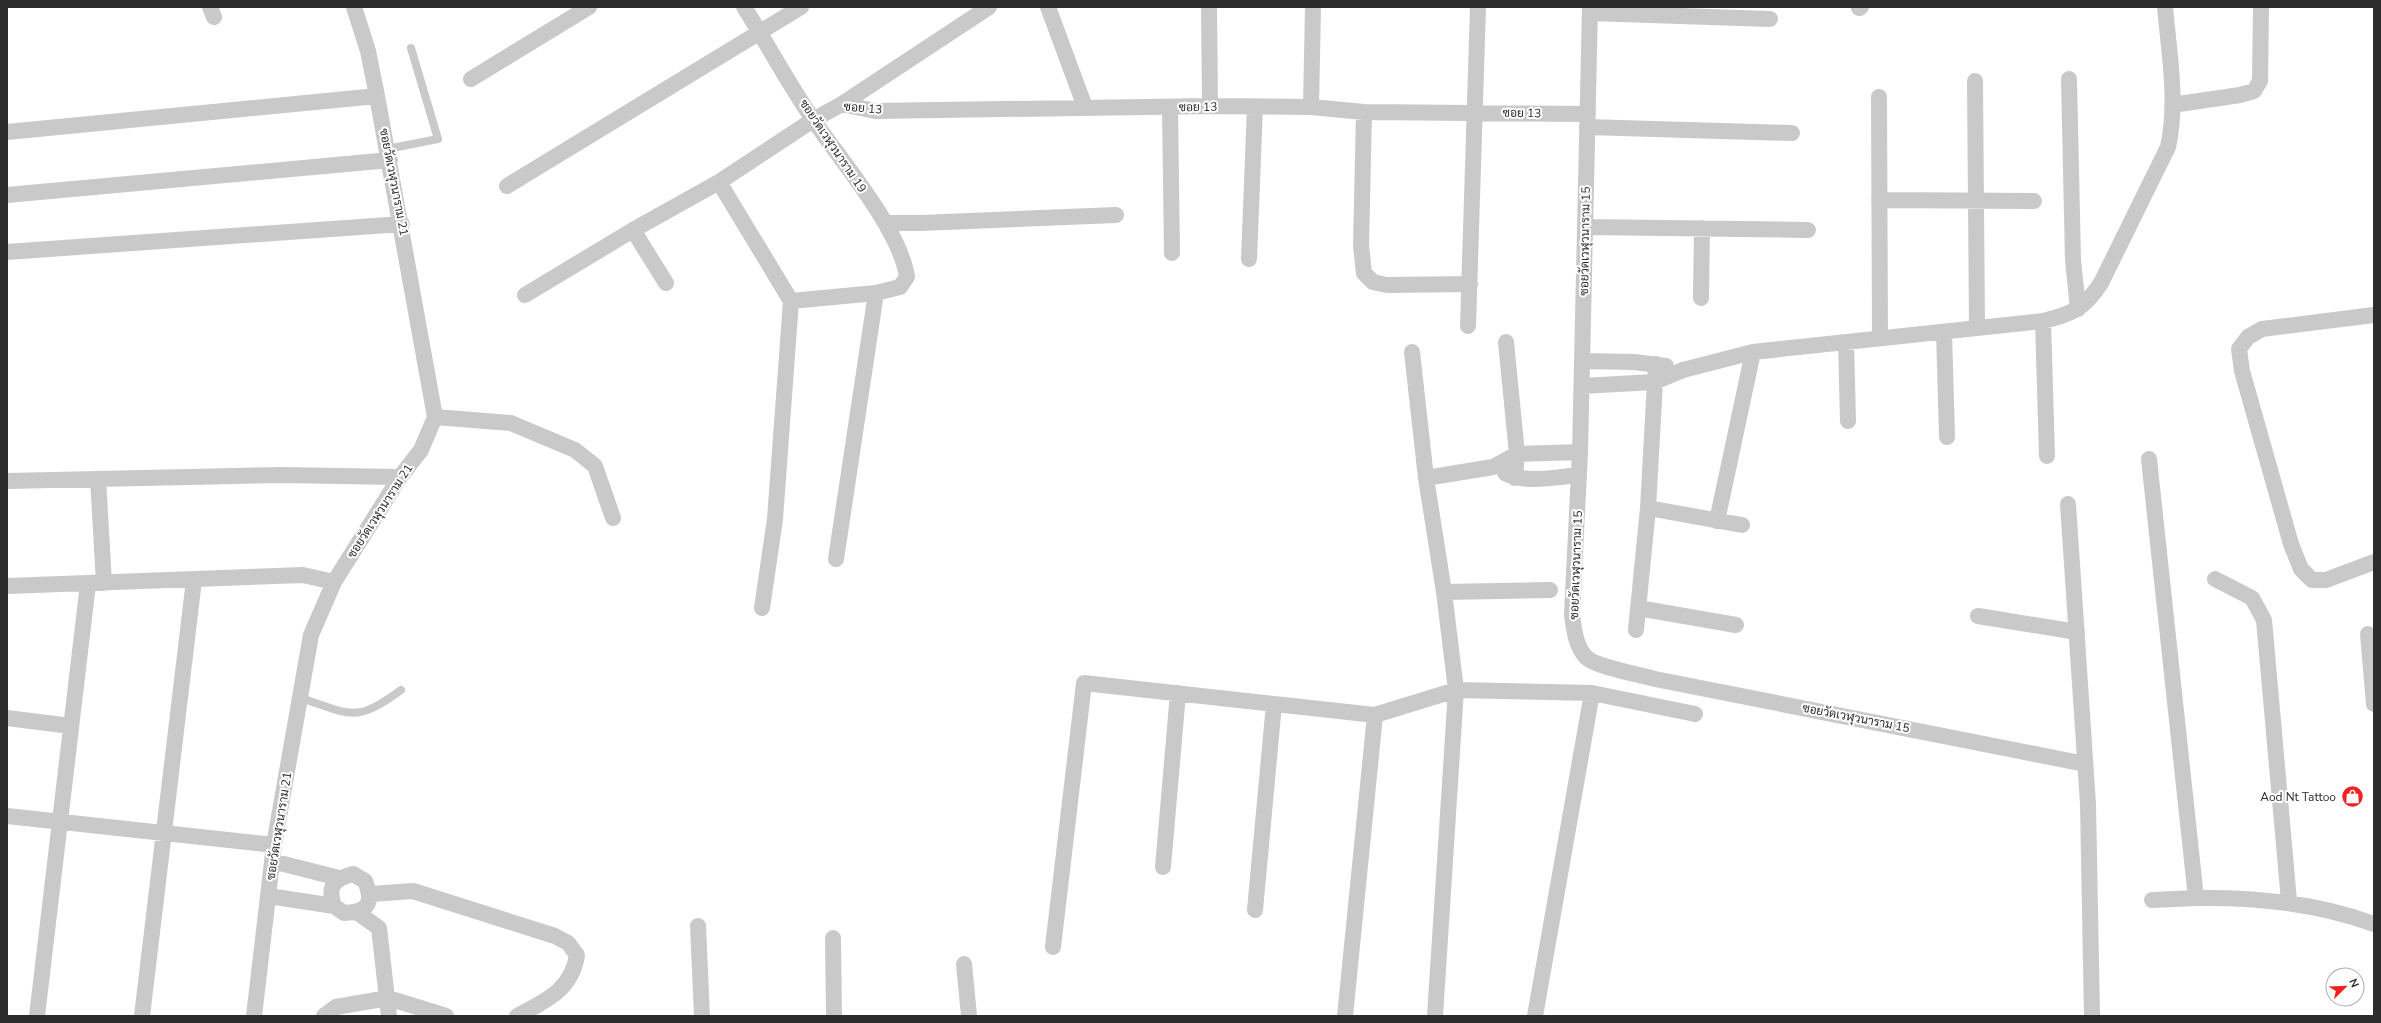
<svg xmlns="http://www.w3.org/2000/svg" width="2381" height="1023" viewBox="0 0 2381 1023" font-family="'Nunito Sans',Sarabun,sans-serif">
  <rect width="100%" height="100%" fill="#fff"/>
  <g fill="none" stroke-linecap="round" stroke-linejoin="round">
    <!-- service -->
    <path stroke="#c9c9c9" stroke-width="8" d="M387 149 438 139 411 48
      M301 698C351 715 356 723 401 690"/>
    <!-- minor -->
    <path stroke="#c9c9c9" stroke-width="16" d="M210 7 214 17
      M744 7C768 45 789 85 814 121 842 162 900 229 907 277L900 287 876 293 791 301
      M1048 7 1085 107
      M1590 7 1580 452 1572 615C1574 630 1576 648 1587 658 1597 667 1641 675 1655 679L2085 764
      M1209 8 1210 106
      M1859 8 1861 7
      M1590 13 1770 19
      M471 79 589 7
      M2069 79 2073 260 2078 309
      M1975 81 1977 328
      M1879 97 1880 338
      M842 104 989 7
      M2172 105 2240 95 2254 91 2260 81 2261 7
      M1311 107 1313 7
      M1170 108 1172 253
      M1364 112 1361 246 1364 273 1373 282 1387 285 1470 284
      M1587 127 1792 133
      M7 132 377 96
      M719 182 791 301 775 519 762 608
      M507 186 801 7
      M7 195 390 160
      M1879 200 2034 201
      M885 223H921L1116 215
      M1585 227 1808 230
      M633 230 666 283
      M7 252 402 224
      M1249 259 1255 107
      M525 295 633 230 719 182 813 120 842 104 875 111 1210 106 1311 107 1364 112 1588 114
      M1701 298 1702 228
      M2374 315 2262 329 2248 337 2239 349 2242 371 2291 544 2301 569 2312 580H2326L2374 562
      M2043 321 2047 456
      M1468 326 1478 7
      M1944 332 1947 437
      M1506 342 1517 454 1515 478
      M1846 342 1848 421
      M1412 352 1426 478 1444 592 1456 690 1435 1016
      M1582 361 1634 362 1666 366
      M1582 386 1654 382 1683 370 1753 352 2043 321C2072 314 2084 309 2101 283L2168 147C2178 102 2169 53 2165 7
      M435 417 511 423 575 450 595 466 613 518
      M2149 459 2196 898C2257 897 2316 903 2374 924
      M1505 473C1527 484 1556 477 1579 475
      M1426 478 1493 467 1517 454 1580 452
      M98 479 104 583
      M7 481 281 475 400 477
      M2068 504 2088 804 2092 1016
      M1648 508 1742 525
      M1717 521 1753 352
      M836 559 876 293
      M2215 579 2252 598 2264 620 2289 901
      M7 586 303 575 334 582
      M1444 592 1550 590
      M1638 608 1736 625
      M1978 616 2077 632
      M1636 630 1648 508 1656 364
      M2368 634 2374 704
      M7 718 71 726
      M7 816 274 845
      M272 861 339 878
      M1163 867 1178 693
      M371 894 413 891 555 936 568 943 577 955C572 990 545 1001 517 1016
      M269 896 334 906 344 913C368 912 374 903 365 881L353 874C334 879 327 886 334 906
      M2152 900 2196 898
      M1255 910 1274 704
      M358 913 379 928 389 1016
      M698 926 702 1016
      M833 938 834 1016
      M1053 947 1084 683 1375 715
      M964 964 969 1016
      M37 1016 88 584
      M142 1016 194 580
      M254 1016 274 845 311 635 334 582 400 477 421 450 435 417 377 96 368 51 354 7
      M324 1016 336 1007 388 998 446 1016
      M1345 1016 1375 715 1456 690 1592 693 1695 714
      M1535 1016 1592 693"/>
  </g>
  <!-- icons -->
  <defs>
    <symbol id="shop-disc" viewBox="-11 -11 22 22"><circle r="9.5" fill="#f2211f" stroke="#fff"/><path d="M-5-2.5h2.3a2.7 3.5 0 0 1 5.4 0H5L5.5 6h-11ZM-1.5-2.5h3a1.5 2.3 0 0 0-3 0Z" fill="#fff"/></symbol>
  </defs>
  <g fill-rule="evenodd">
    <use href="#shop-disc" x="2340" y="784" width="25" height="25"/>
  </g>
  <g text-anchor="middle" stroke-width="4" stroke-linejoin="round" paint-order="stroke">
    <!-- street labels -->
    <g font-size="12" fill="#2c2c2c" stroke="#fff">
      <text transform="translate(1198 107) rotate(-1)" y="4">ซอย 13</text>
      <text transform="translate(863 108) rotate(5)" y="4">ซอย 13</text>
      <text transform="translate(1522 113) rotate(1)" y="4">ซอย 13</text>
      <text transform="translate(833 146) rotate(56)" y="4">ซอยวัดเวฬุวนาราม 19</text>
      <text transform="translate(394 182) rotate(79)" y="4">ซอยวัดเวฬุวนาราม 21</text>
      <text transform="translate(1585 241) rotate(-89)" y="4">ซอยวัดเวฬุวนาราม 15</text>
      <text transform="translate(380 511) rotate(-57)" y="4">ซอยวัดเวฬุวนาราม 21</text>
      <text transform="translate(1576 565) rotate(-88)" y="4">ซอยวัดเวฬุวนาราม 15</text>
      <text transform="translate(1856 718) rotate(11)" y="4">ซอยวัดเวฬุวนาราม 15</text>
      <text transform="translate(279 826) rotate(-81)" y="4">ซอยวัดเวฬุวนาราม 21</text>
    </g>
    <!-- poi labels -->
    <g font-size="12" fill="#2c2c2c" stroke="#fff" text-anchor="end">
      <text x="2336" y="801">Aod Nt Tattoo</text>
    </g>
  </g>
  <!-- border -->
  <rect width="2381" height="1023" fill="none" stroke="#2c2c2c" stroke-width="16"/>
  <!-- north arrow -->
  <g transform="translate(2345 987) rotate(67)"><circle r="19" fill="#ffffff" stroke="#ababab"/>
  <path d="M0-3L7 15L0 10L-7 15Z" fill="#f2211f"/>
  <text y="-6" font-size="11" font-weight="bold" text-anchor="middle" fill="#2c2c2c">N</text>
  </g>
</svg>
